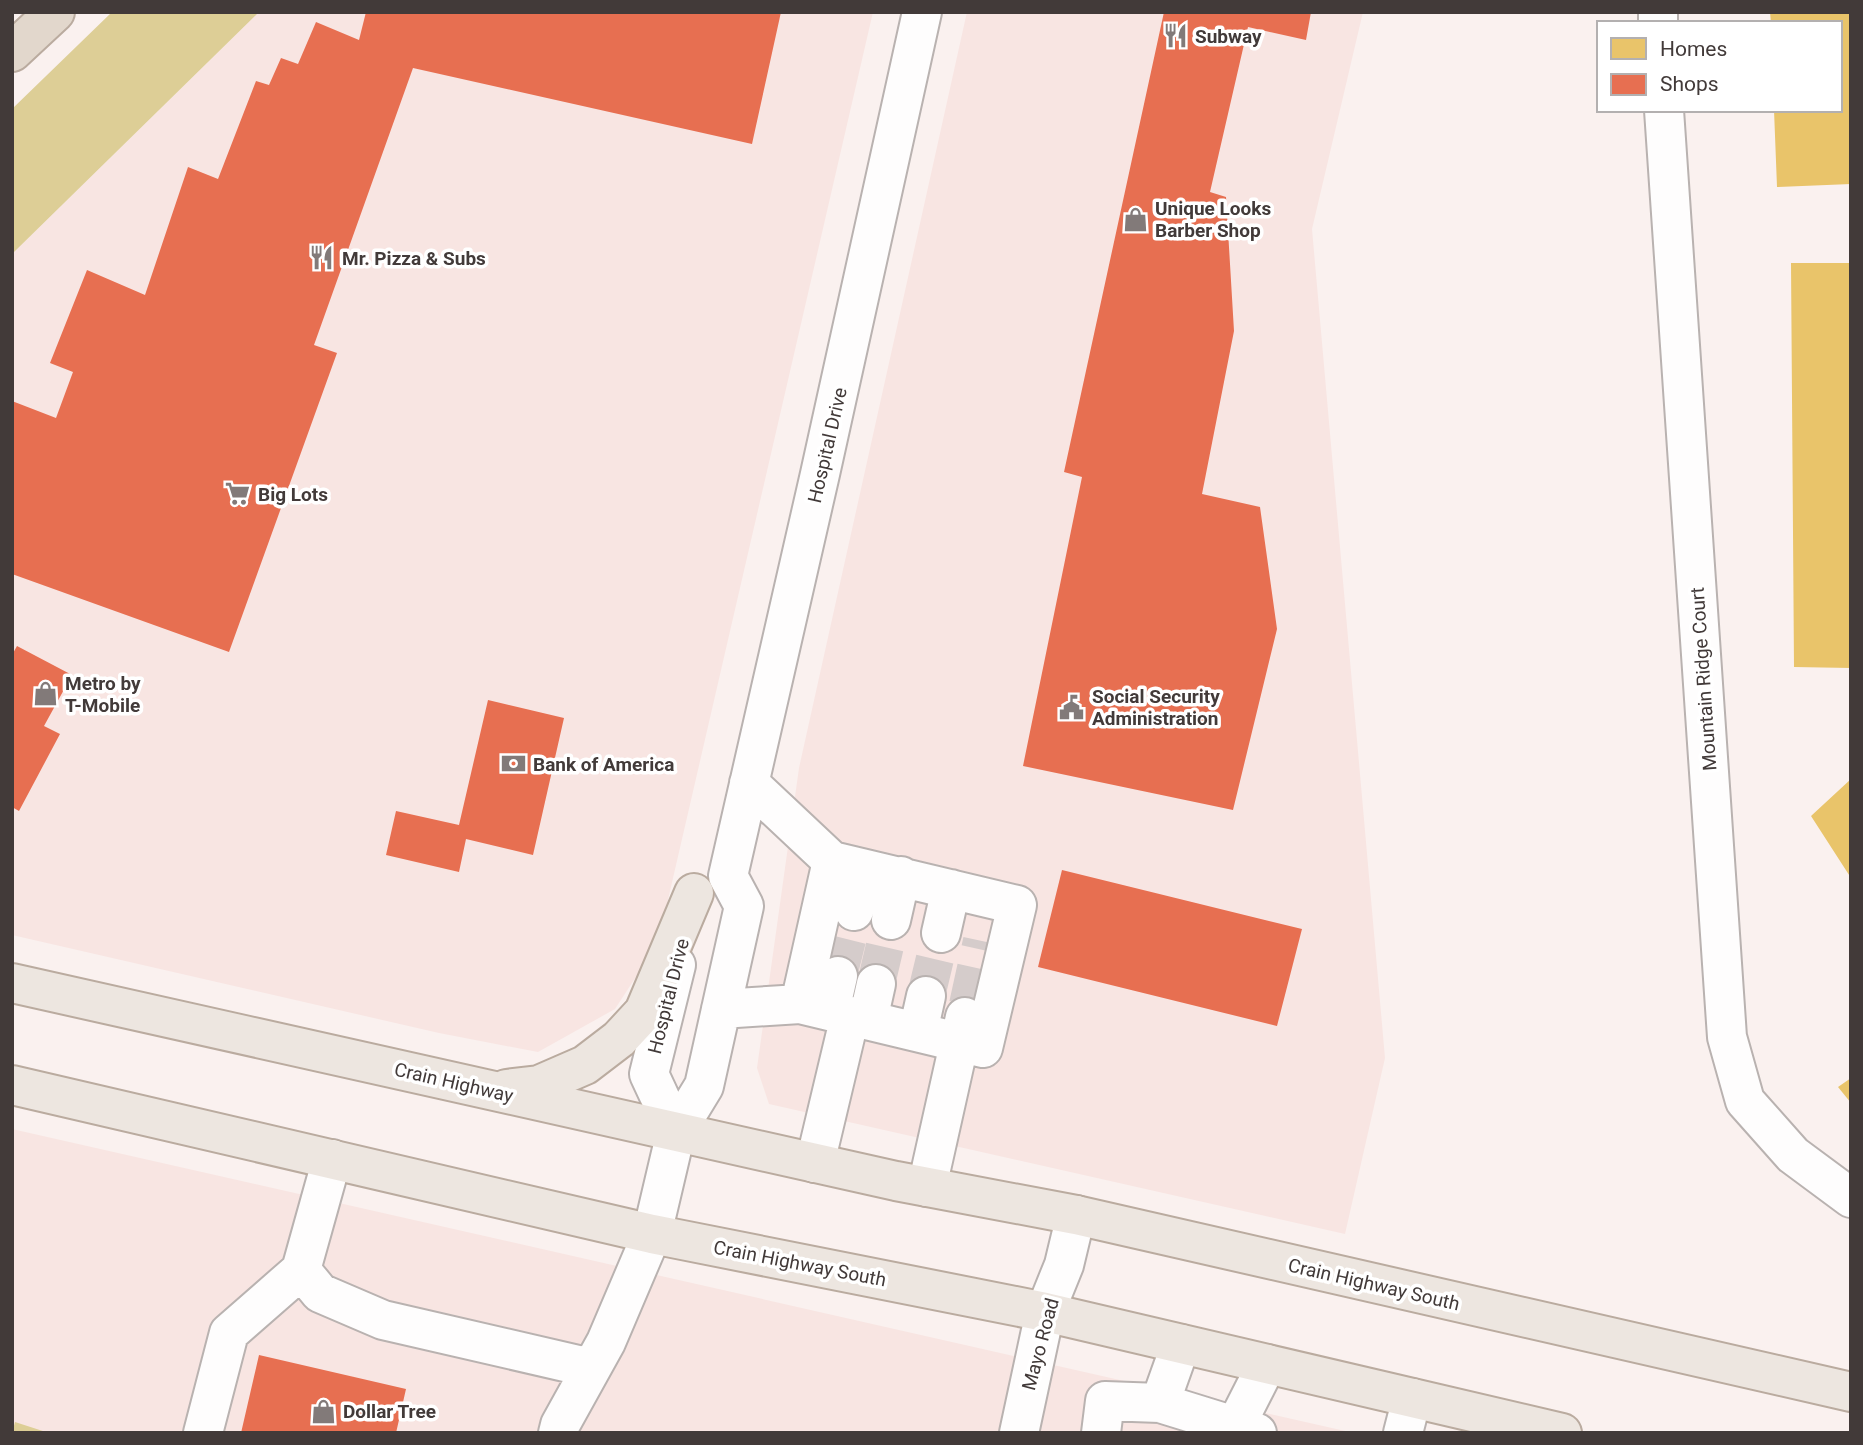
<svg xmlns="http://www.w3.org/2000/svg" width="1863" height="1445" viewBox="0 0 1863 1445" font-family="Roboto,sans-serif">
  <rect width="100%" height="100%" fill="#faf1ef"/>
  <!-- built -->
  <path fill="#f8e5e2" d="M259 12H873L658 943 615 1009 538 1052 439 1033 12 935V254Z
    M967 12H1363L1312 229 1385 1058 1345 1234 769 1104 757 1068 799 768Z
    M12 1129 1354 1433H12Z"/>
  <!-- forest -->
  <path fill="#ddce96" d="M112 12H259L12 254V109Z
    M15 1422 49 1433H12Z"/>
  <!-- homes -->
  <path fill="#e9c46a" d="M1770 12H1851V184L1777 187 1774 110H1840V23H1771Z
    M1791 263H1851V668L1794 667Z
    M1851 779V878L1811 816Z
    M1851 1078V1103L1838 1087Z"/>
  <!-- shops -->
  <path fill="#e76f51" d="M366 12H781L752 144 413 68 314 345 337 353 229 652 12 574V401L56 418 73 372 50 363 87 270 145 295 188 167 218 179 256 81 269 85 281 58 298 64 316 22 359 40Z
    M1164 12H1311L1306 40 1248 27 1210 192 1226 197 1234 331 1202 494 1260 507 1277 629 1233 810 1023 766 1082 477 1064 472Z
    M17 646 72 675 44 726 60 734 19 811 12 807V655Z
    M488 700 564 718 533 855 466 839 459 872 386 855 396 811 459 825Z
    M1062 870 1302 929 1277 1026 1038 967Z
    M259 1355 406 1389 396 1433H241Z"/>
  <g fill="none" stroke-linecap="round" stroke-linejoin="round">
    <!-- minor-tunnel -->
    <path stroke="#d5cccb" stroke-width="38" stroke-dasharray="38 19" stroke-linecap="butt" d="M838 976 854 911
      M876 984 891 920
      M926 996 941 933
      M968 1005 982 941"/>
    <defs>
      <path id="minor" d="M1658 12V23
        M1664 110 1727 1037 1745 1101 1793 1155 1851 1198
        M749 783 832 861
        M832 861 1017 905 983 1048 800 1004Z
        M854 911 865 869
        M891 920 901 876
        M941 933 951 889
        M676 965 649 1074 676 1132
        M721 1009 800 1004
        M830 1011 838 976
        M868 1020 876 984
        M918 1032 926 996
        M815 1163 850 1016
        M927 1187 965 1017
        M301 1270 320 1293 383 1320 591 1368
        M1160 1403 1257 1433
        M1235 1427 1267 1364
        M203 1433 229 1333 301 1270 332 1159
        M558 1433 560 1425 606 1342 652 1234 676 1132 704 1086 744 906 728 876 820 474 922 12
        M1019 1433 1045 1312 1064 1265 1076 1215
        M1101 1433 1105 1401 1160 1403 1181 1344
        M1403 1433 1412 1398"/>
      <path id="major" d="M12 983 896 1181 1076 1215 1851 1392
        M12 1085 652 1234 1045 1312 1562 1433
        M506 1089 539 1085 585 1065 619 1039 644 1012 694 893"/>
      <path id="highway" d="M12 52 55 12"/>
    </defs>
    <!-- minor casing -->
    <use href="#minor" stroke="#b9b2b0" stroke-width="42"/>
    <!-- major casing -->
    <use href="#major" stroke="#baab9f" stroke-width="42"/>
    <!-- highway casing -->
    <use href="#highway" stroke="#baab9f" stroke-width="42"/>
    <!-- minor -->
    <use href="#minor" stroke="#fefdfd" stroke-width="38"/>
    <!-- major -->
    <use href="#major" stroke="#ede6e0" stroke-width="38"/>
    <!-- highway -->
    <use href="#highway" stroke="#e2d7cc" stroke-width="38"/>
  </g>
  <!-- icons -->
  <defs>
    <symbol id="restaurant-bare" viewBox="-9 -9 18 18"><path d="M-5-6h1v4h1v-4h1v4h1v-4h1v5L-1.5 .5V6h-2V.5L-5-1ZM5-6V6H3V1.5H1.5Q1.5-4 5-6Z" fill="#827a79" stroke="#fff" stroke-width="2.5" paint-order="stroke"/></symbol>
    <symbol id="shop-bare" viewBox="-9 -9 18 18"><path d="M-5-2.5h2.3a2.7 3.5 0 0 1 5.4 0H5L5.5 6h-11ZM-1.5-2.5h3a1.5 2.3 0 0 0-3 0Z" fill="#827a79" stroke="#fff" stroke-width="2.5" paint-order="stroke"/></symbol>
    <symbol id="supermarket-bare" viewBox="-9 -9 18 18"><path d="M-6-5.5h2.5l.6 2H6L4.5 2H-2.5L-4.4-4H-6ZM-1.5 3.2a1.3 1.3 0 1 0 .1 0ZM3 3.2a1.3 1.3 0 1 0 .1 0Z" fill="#827a79" stroke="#fff" stroke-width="2.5" paint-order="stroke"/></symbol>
    <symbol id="civic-bare" viewBox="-9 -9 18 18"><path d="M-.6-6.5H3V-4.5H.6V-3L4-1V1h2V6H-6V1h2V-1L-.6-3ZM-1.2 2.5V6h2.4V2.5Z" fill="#827a79" stroke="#fff" stroke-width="2.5" paint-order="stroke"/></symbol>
    <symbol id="bank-bare" viewBox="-9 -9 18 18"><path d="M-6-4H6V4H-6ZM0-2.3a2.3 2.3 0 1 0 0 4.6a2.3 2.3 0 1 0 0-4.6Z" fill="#827a79" stroke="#fff" stroke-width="2.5" paint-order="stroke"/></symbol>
  </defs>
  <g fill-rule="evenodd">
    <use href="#restaurant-bare" x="1158" y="18" width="35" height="35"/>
    <use href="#shop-bare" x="1118" y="202" width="35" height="35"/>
    <use href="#restaurant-bare" x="304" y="240" width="35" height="35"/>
    <use href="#supermarket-bare" x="220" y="476" width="35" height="35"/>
    <use href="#shop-bare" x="28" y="676" width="35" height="35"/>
    <use href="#civic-bare" x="1054" y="690" width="35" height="35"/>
    <use href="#bank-bare" x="496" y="746" width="35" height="35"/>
    <use href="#shop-bare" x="306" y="1394" width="35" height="35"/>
  </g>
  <g text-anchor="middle" stroke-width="7" stroke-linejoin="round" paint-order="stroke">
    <!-- poi labels -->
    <g font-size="19" font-weight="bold" fill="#423a39" stroke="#fff" text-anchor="start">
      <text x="1195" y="43">Subway</text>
      <text x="1155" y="215">Unique Looks<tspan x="1155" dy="22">Barber Shop</tspan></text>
      <text x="342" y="265">Mr. Pizza &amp; Subs</text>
      <text x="258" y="501">Big Lots</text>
      <text x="65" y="690">Metro by<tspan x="65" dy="22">T-Mobile</tspan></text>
      <text x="1092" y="703">Social Security<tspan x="1092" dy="22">Administration</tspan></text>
      <text x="533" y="771">Bank of America</text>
      <text x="343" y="1418">Dollar Tree</text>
    </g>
    <!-- street labels -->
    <g font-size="19" fill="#423a39" stroke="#fff">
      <text transform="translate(827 445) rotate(-77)" y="7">Hospital Drive</text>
      <text transform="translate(1703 679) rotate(-94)" y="7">Mountain Ridge Court</text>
      <text transform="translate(668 996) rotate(-76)" y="7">Hospital Drive</text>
      <text transform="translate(454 1082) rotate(13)" y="7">Crain Highway</text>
      <text transform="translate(800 1263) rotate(11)" y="7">Crain Highway South</text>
      <text transform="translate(1374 1284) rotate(13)" y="7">Crain Highway South</text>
      <text transform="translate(1040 1344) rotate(-75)" y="7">Mayo Road</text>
    </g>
  </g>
  <!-- border -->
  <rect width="1863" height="1445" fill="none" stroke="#423a39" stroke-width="28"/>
  <!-- legend -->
  <rect x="1597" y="21" width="245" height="91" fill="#ffffff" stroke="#b3b0b0" stroke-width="2"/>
  <rect x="1611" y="38" width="35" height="21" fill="#e9c46a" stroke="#b3b0b0" stroke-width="2"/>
  <text x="1660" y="56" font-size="21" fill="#423a39">Homes</text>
  <rect x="1611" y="74" width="35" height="21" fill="#e76f51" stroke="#b3b0b0" stroke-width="2"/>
  <text x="1660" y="91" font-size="21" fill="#423a39">Shops</text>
</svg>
